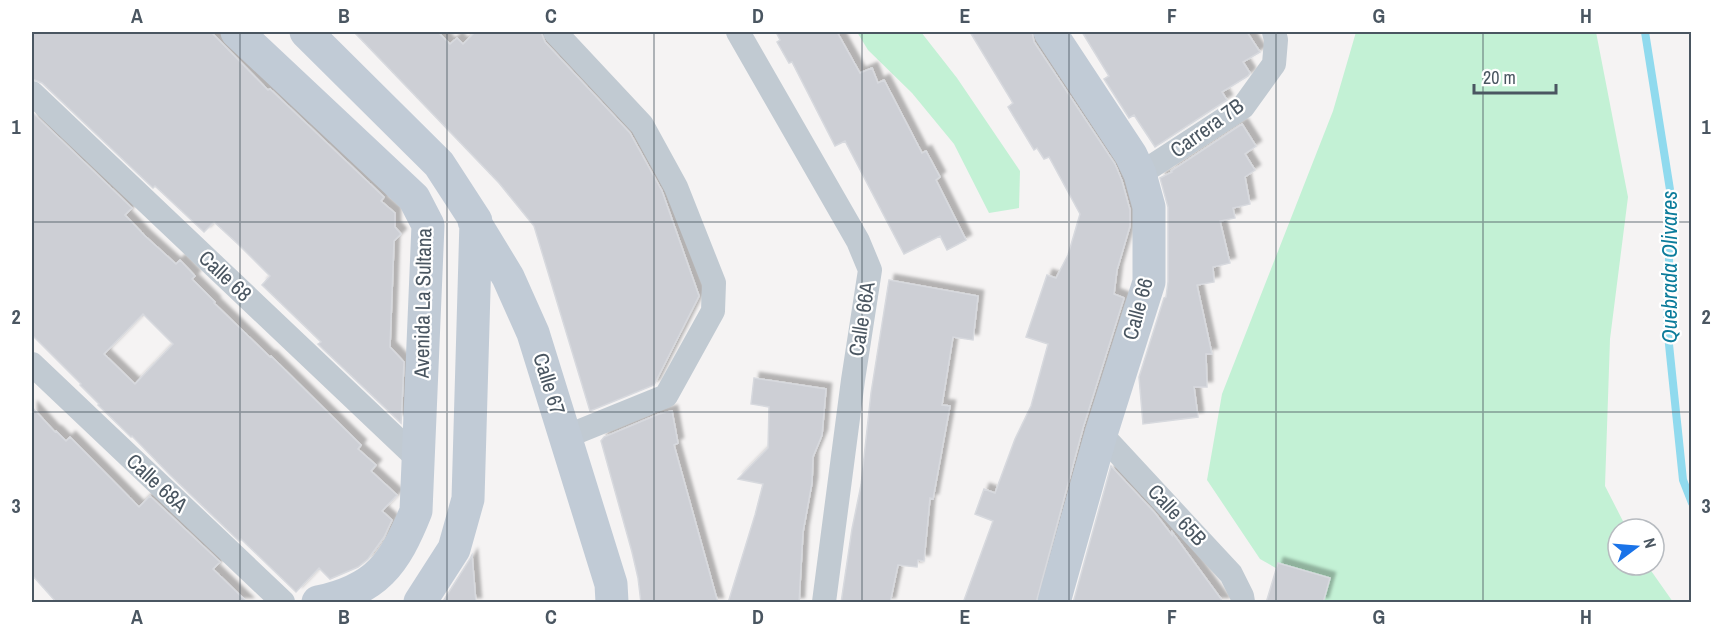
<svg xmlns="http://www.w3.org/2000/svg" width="1723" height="634" viewBox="0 0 1723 634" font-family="'Archivo Narrow',sans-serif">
  <defs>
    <filter id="shadow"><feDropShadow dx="5.5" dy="-5.5" stdDeviation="1.5" flood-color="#0004"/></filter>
  </defs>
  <rect width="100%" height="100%" fill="#f5f3f3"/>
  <!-- green -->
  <path fill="#c3f1d5" d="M857 32H921L957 78 1020 171 1019 208 989 213 954 144 912 93 868 50Z
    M1356 32H1596L1628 197 1610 339 1605 486 1627 529H1618V565H1647L1673 602H1320V593L1260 559 1207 480 1222 394 1333 111Z"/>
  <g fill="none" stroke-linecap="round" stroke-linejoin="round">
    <!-- stream -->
    <path stroke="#90daee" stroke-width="8" d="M1645 32 1671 196 1667 325 1683 480 1692 503"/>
  </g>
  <!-- building -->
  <path fill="#cdcfd5" stroke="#d7d9de" stroke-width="1.5" fill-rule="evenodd" filter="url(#shadow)" d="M32 32H211L268 90 270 89 384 197 381 201 395 213V227L401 234 394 241 390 347 404 362 401 423 323 349 318 344 321 342 262 285 270 276 239 245 214 222 204 232 155 186 153 188 42 83 32 79Z
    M354 32H438L450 44 457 38 463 44 475 32H541L545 42 630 133 662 191 699 296 654 385 590 411 534 226 499 183Z
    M776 32H837L860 73 872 68 878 83 884 80 922 153 926 151 940 177 936 180 966 240 947 250 940 236 904 254 845 141 835 146 792 62 789 63 777 42 780 40Z
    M970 32H1032L1034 42 1115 164 1122 181 1130 210V226L1117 270 1114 294 1124 298 1083 428 1036 603H963L993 521 975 514 984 489 995 493 1015 439 1031 406 1048 344 1026 337 1047 275 1056 278 1068 255 1080 214 1049 157 1044 159 1037 148 1034 150 1008 107 1013 103Z
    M1082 32H1247L1260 52 1243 62 1250 73 1248 76 1222 92 1227 100 1155 147 1134 115 1129 118 1104 79 1109 76Z
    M32 112 132 208 125 215 145 236 176 264 180 260 195 276 192 279 215 302 214 303 270 357 271 356 361 445 358 449 376 465 371 471 397 495 382 511 392 520 384 537 368 559 358 567 330 579 319 568 296 592 241 539 239 541 170 475 132 436 131 437 98 405 99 404 80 385 81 384 32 335ZM143 314 173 344 135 384 104 354Z
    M1242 124 1256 146 1245 154 1255 170 1245 177 1250 204 1233 208 1235 218 1220 221 1230 263 1213 267 1214 282 1197 285 1212 354H1206L1207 387H1194L1198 417 1143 424 1139 377 1164 298 1166 297 1168 282V207L1160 178 1172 172 1171 171Z
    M889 280 978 296 973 340 953 337 942 405 950 406 933 499 930 498 924 561 918 560 917 567 898 565 890 603H841L852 529 861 485 871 393Z
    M754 378 826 389 822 435 813 457 812 483 803 532 799 603H728L755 515 763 484 738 479 768 448 769 407 751 404Z
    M32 407 55 432 56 431 66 441 70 437 139 507 150 496 220 562 213 569 248 603H57L32 575Z
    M672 411 678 443 674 445 718 603H641L638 578 632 552 601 441 604 437 659 414Z
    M1111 466 1155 513 1172 535V532L1224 603H1073Z
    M472 555 476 603H442L470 559Z
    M1278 563 1330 578 1323 603H1266Z"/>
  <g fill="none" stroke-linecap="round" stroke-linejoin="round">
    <!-- street -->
    <path stroke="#c1cad2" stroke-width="24" d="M555 32 642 125 676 187 714 283 713 311 666 396 565 437
      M738 32 858 241 870 270 853 380 824 602
      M32 93 418 459
      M1140 174 1243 107 1274 64 1276 40 1274 32
      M32 364 283 602
      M1101 434 1231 574 1242 596 1243 602"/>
    <!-- secondary -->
    <path stroke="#c1cbd6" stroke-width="33" d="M237 32 414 198 428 225 416 511C395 564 376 590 318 602
      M306 32 439 164 476 221 468 499 454 549 420 602
      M1050 32 1131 155 1140 174 1149 207V282L1101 434 1054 602
      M474 221 508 277 533 333 611 584 612 602"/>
  </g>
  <!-- grid -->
  <path fill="none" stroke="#4a5661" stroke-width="1.5" stroke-opacity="0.55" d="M240 32V602M447 32V602M654 32V602M862 32V602M1069 32V602M1276 32V602M1483 32V602M32 222H1692M32 412H1692"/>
  <g text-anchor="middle" stroke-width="4.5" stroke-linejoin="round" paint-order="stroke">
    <!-- street labels -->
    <g font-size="21" fill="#4a5661" stroke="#fff">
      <text transform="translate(1207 128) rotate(-36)" y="7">Carrera 7B</text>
      <text transform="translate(225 276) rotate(43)" y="7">Calle 68</text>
      <text transform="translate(423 303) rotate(-89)" y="7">Avenida La Sultana</text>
      <text transform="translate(1138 309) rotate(-75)" y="7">Calle 66</text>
      <text transform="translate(862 319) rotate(-81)" y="7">Calle 66A</text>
      <text transform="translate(549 384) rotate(73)" y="7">Calle 67</text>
      <text transform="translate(157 483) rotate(43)" y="7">Calle 68A</text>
      <text transform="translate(1177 515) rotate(47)" y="7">Calle 65B</text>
    </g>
    <!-- water labels -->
    <g font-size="22" font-style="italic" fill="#0c7c9b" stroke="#fff">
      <text transform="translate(1669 267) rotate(-90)" y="8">Quebrada Olivares</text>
    </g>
  </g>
  <!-- border -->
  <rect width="1723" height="634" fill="none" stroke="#ffffff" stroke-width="66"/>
  <!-- north arrow -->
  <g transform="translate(1636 547) rotate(74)"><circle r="28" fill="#ffffff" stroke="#b7bbc0" stroke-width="1.5"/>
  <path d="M0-4.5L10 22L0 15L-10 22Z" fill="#1a73e8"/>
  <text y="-9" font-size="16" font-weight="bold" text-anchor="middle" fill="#4a5661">N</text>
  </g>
  <!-- scale -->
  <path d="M1474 84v9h82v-9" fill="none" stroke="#4a5661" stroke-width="3"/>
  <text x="1483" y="84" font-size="18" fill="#4a5661" stroke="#ffffff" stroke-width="4.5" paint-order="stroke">20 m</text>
  <rect x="33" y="33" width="1657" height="568" fill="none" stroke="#4a5661" stroke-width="2"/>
  <g font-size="20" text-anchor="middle" font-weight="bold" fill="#4a5661">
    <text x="137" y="23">A</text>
    <text x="344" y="23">B</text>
    <text x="551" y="23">C</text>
    <text x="758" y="23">D</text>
    <text x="965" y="23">E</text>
    <text x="1172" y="23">F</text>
    <text x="1379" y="23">G</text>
    <text x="1586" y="23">H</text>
    <text x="16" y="134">1</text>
    <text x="1706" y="134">1</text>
    <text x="16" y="324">2</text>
    <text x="1706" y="324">2</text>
    <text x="16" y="513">3</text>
    <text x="1706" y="513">3</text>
    <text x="137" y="624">A</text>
    <text x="344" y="624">B</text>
    <text x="551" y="624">C</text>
    <text x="758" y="624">D</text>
    <text x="965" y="624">E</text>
    <text x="1172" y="624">F</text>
    <text x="1379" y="624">G</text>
    <text x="1586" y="624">H</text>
  </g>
</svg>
